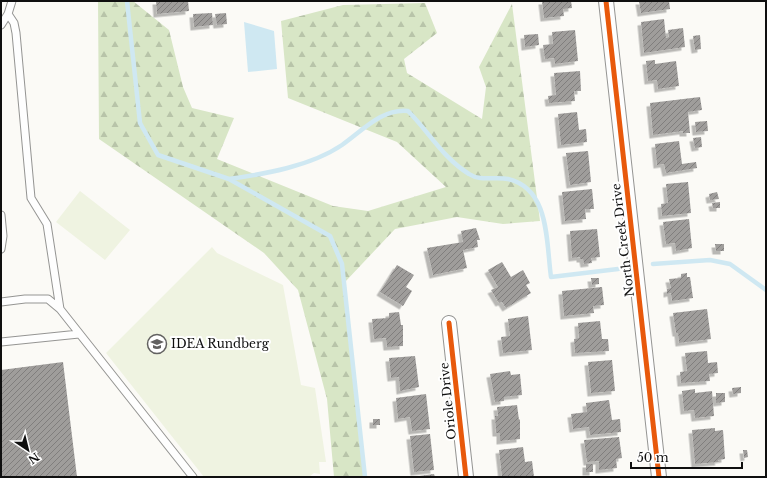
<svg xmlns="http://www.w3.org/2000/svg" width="767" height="478" viewBox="0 0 767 478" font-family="'Libre Baskerville',serif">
  <defs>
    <pattern id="forest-firs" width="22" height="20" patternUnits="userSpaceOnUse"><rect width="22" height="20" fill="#d8e6c6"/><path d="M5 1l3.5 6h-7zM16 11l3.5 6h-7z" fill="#b8c4a9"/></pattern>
    <pattern id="building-hatch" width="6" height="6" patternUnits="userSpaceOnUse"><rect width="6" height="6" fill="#9f9d9b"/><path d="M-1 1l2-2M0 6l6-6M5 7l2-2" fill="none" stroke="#807e7d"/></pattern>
    <filter id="shadow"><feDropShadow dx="-3.5" dy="3.5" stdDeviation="0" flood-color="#0004"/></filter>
  </defs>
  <rect width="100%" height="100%" fill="#fbfaf6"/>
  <!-- forest -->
  <path fill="url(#forest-firs)" d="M98 1H133L169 30 183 87 192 108 234 118 217 159 333 206 368 211 446 187 397 142 288 98 281 21 343 5 425 3 437 33 404 59 407 73 482 119 486 87 479 67 512 4 540 221 503 224 457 217 395 229 345 282 366 477H334L327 399 298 290 264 253 99 139Z"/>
  <!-- pitch -->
  <path fill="#eff3e1" d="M80 191 130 230 105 260 56 222Z
    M212 247 217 253 283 285 301 385 315 388 326 462H319L320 474 314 473 309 477H204L106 353Z"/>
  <!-- water -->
  <path fill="#cfe8f2" d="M244 22 274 31 277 69 248 72Z"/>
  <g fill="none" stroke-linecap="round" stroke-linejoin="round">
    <!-- stream -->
    <path stroke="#cfe8f2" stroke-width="4.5" d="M127 1 140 123 158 155 229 179 330 236 342 264 365 477
      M229 179C265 174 311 166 342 145 361 132 382 108 408 111 429 132 443 158 469 174 481 182 495 176 508 179 550 189 546 241 551 277L618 269
      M653 264 710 260 730 264 766 290"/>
  </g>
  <!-- building -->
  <path fill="url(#building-hatch)" filter="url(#shadow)" d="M156 1H188L189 11 157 14Z
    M542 1H571L572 8 563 9 564 16 544 18Z
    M639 1H669L670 9 641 13Z
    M212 13 213 25 194 27 193 14Z
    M226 13 227 24 217 25 215 14Z
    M664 19 666 38 669 37 668 30 683 28 685 47 644 53 641 22Z
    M575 30 578 61 555 64 554 58 545 59 543 45 553 44 552 32Z
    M538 34 539 45 525 47 524 35Z
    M700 35 701 49 695 50 693 36Z
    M655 60V64L676 61 679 86 658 89 657 80 648 81 646 61Z
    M580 71 581 91H574L575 101 549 103 548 96 556 95 554 73Z
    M700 97 702 110 688 112 690 133H683V131L653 135 650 103Z
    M577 112 579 130 586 129 587 142 561 145 558 114Z
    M707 121 708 131 696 132 695 122Z
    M701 137 702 147 695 148 693 138Z
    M679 141 682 164 696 162 697 168 666 173 664 164 657 165 655 144Z
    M588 151 591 182 570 185 566 153Z
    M688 182 691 213 662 216 661 204 668 203 666 184Z
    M592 189 594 209H585L586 219 565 221 562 192Z
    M717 192 719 199 710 200 709 194Z
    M720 202V208H713L712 203Z
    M689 219 692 248 676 251 675 243 666 244 663 222Z
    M476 228 480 240H477L478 247 463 250 467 268 433 275 427 248 463 242 461 231Z
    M597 229 600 257 591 258 592 263 584 264 583 259H580V257L572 258 570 231Z
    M715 244H724V251H716Z
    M502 262 511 277 523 270 530 283 526 285 531 293 506 308 502 302 499 303 491 290 498 287 488 270Z
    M397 265 414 275 406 287 412 291 403 306 380 292Z
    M687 273V277H690L693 298 672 301 671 293 667 294V289L671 288 669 279 681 278V274Z
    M591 278H599V284L592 285Z
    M602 287 604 305 593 306 594 313 564 316 562 291Z
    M707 309 711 339 679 343 678 333H676L673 313Z
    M399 312 401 325H403V346L387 347 386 338 374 339 372 319 389 318V313Z
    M528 316 532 350 503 353 501 337 510 336 508 319Z
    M600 321 602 339H608L609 351 575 353 574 339 579 338 578 323Z
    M707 351 708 363 717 362 718 373 709 374 710 381 681 383 680 372 687 371 685 353Z
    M415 356 419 387 400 391 399 377 391 378 389 358Z
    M612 360 615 391 591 393 588 362Z
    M63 362 77 477H1V370Z
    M510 371 511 375 520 374 522 395 504 397V401L495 402 490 374Z
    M741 387V393L733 394 732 388Z
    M695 389V393L712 391 714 416 695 418 694 410 684 411 682 391Z
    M716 393H725V402L716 403Z
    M426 394 430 429 412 431 410 417 398 419 396 398Z
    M609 400 612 420 620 419 621 432 590 435 589 427 573 429 571 414 587 412 586 403Z
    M517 405 519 420 520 419V439L500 441V433H496L495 416H498L497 407Z
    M373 419H380V425H373Z
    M715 428V431L723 430 725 459 718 460 719 462 695 464 692 430Z
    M430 434 434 470 414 472 410 436Z
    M619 437 622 458 616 459 617 468 599 470V461L587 462 584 440Z
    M523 447 525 462 532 461 534 477H502L499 450Z
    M743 450H747L748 457 744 458Z
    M586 464H593V472H586Z
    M434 474 435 477H419V476Z"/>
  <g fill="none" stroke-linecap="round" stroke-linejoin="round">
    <defs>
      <path id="lane" d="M8 14 14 23 16 33 31 198 47 224 60 309
        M1 25 8 14 12 1
        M1 215 3 236 1 249
        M1 302 25 299H48L60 309 193 477
        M1 342 79 334"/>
      <path id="street" d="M606 1 659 477
        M449 323 466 477"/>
    </defs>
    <!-- lane casing -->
    <use href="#lane" stroke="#959593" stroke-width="9"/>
    <!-- street casing -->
    <use href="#street" stroke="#959593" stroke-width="16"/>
    <!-- lane -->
    <use href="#lane" stroke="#fefefe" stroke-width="7"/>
    <!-- street -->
    <use href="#street" stroke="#fefefe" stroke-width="14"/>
    <defs>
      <path id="cycleway" d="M606 1 659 477
        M449 323 466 477"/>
    </defs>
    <!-- cycleway casing -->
    <use href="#cycleway" stroke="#fff" stroke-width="8"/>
    <!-- cycleway -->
    <use href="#cycleway" stroke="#e8590c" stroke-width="5"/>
  </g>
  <!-- icons -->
  <defs>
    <symbol id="school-ring" viewBox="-11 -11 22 22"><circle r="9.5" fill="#fff" stroke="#626160" stroke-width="1.5"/><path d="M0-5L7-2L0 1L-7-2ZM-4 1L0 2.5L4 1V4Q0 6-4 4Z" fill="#626160"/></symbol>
  </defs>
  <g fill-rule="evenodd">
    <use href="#school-ring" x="146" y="333" width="22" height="22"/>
  </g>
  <g text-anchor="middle" stroke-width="4" stroke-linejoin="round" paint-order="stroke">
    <!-- street labels -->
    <g font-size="12" fill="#0f0f0f" stroke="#fff">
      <text transform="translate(623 240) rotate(-97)" y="4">North Creek Drive</text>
      <text transform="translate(448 401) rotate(-96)" y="4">Oriole Drive</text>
    </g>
    <!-- poi labels -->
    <g font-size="12" fill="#0f0f0f" stroke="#fff" text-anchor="start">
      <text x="171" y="348">IDEA Rundberg</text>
    </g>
  </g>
  <!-- border -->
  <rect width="767" height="478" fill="none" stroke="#0f0f0f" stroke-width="4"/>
  <!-- north arrow -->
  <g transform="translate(28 450) rotate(145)" stroke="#ffffff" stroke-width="3" paint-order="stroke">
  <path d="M0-3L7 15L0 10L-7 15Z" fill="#0f0f0f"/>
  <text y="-6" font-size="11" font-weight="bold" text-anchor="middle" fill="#0f0f0f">N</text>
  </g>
  <!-- scale -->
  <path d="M631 462v6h111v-6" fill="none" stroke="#0f0f0f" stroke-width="2"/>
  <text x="637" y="462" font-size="12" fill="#0f0f0f" stroke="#ffffff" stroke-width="3" paint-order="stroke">50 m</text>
</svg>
